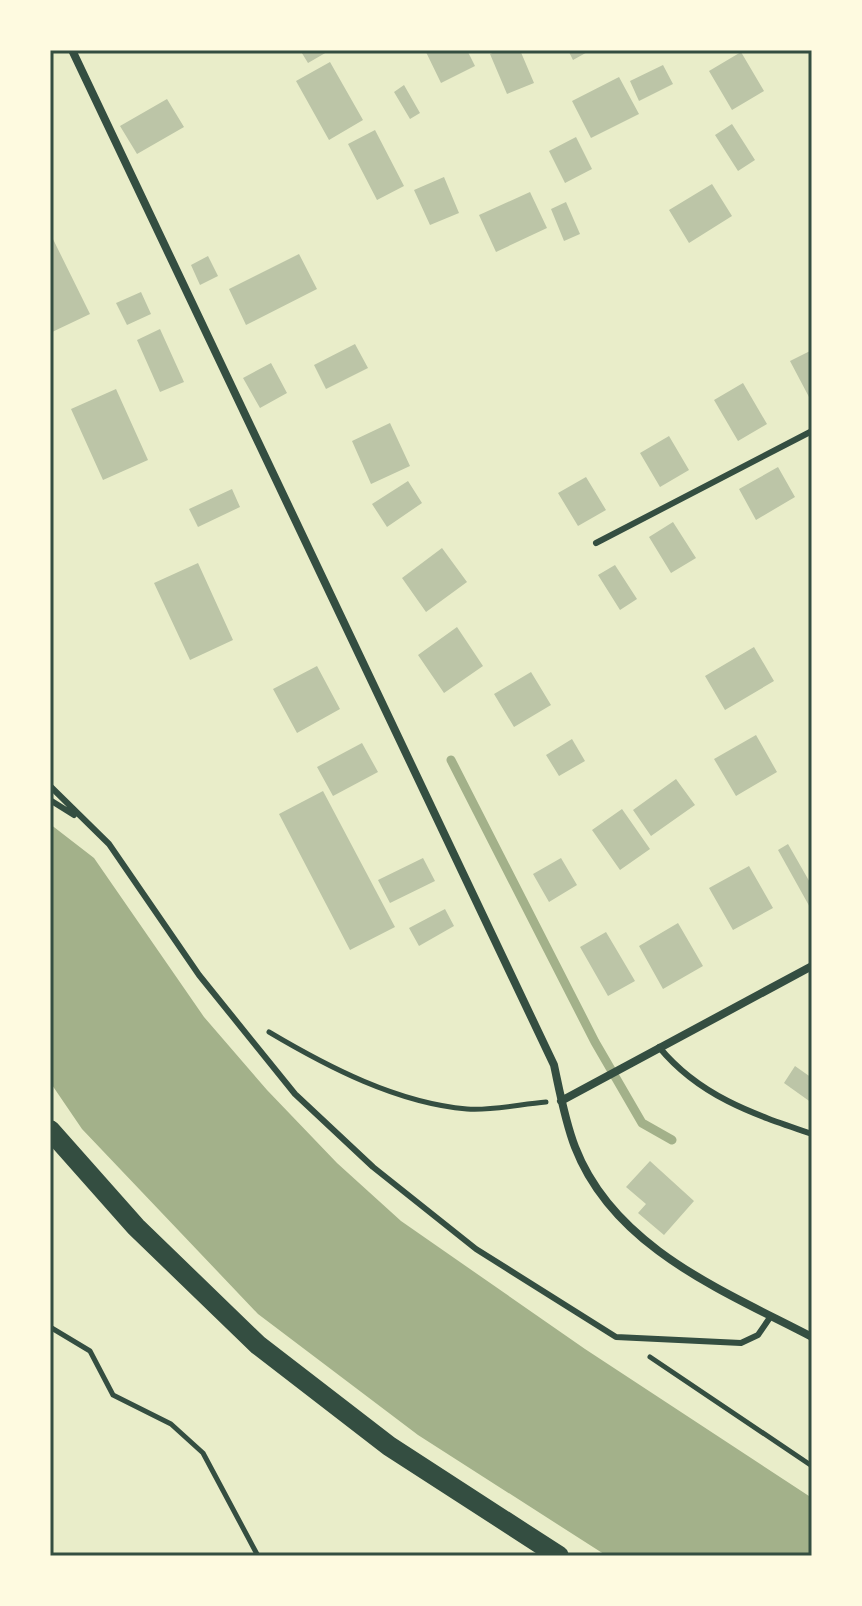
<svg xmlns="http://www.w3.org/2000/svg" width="862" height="1606" viewBox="0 0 862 1606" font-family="'DejaVu Sans',sans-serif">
  <rect width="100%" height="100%" fill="#e9edc9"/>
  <!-- water -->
  <path fill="#a3b18a" d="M50 824 94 858 204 1017 267 1090 337 1163 401 1221 585 1349 812 1498V1556H607L418 1435 258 1314 82 1129 50 1082Z"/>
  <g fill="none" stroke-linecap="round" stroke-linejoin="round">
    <!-- stream -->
    <path stroke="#a3b18a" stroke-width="9" d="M451 760 595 1042 642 1123 672 1140"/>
  </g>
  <!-- building -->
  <path fill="#bcc5a7" d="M300 50H325L327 52 308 63Z
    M425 50H467L475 66 441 83Z
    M500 50H520L534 83 507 94 490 54Z
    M568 50H591L573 60Z
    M741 52 764 91 732 110 709 71Z
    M330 62 363 120 329 140 296 81Z
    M663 65 673 84 639 101 630 81Z
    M619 77 639 114 591 138 572 101Z
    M404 85 420 113 410 119 394 92Z
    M167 99 184 127 137 154 120 126Z
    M732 124 755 160 738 171 715 135Z
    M375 130 404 186 377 200 348 144Z
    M576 137 592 169 565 183 549 151Z
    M444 177 459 213 430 225 414 190Z
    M712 184 732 216 689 243 669 210Z
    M530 192 547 228 496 252 479 215Z
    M566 202 580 234 564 241 551 209Z
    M50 233 90 314 50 333Z
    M299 254 317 289 246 325 229 289Z
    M208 256 218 276 200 285 191 265Z
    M141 292 151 314 127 325 116 303Z
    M160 329 184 382 160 392 137 340Z
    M355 344 368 368 326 389 314 365Z
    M812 350V395L809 397 790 361Z
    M271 363 287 393 260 408 243 378Z
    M743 383 767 424 738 441 714 400Z
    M116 389 148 460 103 480 71 409Z
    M390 423 410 466 371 484 352 441Z
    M669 436 689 470 660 487 640 453Z
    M778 467 795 497 756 520 739 489Z
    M586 477 606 510 578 526 558 493Z
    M408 481 422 503 387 527 372 504Z
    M232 489 240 507 198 527 189 509Z
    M673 522 696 558 671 573 649 537Z
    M442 548 467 582 426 612 402 578Z
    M198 563 233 640 190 660 154 583Z
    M615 565 637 599 620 610 598 575Z
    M457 627 483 666 444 693 418 655Z
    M754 647 774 681 725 710 705 676Z
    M317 666 340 709 297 733 273 689Z
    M531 672 551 705 514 727 494 694Z
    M756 735 777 772 736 796 714 759Z
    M572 739 585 761 559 776 546 755Z
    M362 743 378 772 333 796 317 767Z
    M676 779 695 805 651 836 633 810Z
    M323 791 395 927 350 950 279 814Z
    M622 809 650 849 620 870 592 830Z
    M788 844 812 886V911L778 850Z
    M423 858 435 881 390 903 378 880Z
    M561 858 577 885 549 902 533 874Z
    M749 866 773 908 733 930 709 888Z
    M445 909 454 926 419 946 409 928Z
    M678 923 703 966 663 989 639 946Z
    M606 932 635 981 608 996 580 947Z
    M795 1066 812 1078V1103L784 1083Z
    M650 1161 694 1201 664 1235 638 1213 646 1204 626 1187Z"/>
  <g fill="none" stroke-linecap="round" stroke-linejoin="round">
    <!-- path -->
    <path stroke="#344e41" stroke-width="5" d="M269 1032C328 1067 397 1103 467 1109 492 1111 521 1104 546 1102
      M50 1327 90 1351 113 1395 171 1424 203 1453 258 1556
      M650 1357 812 1466"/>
    <!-- service -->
    <path stroke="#344e41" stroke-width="6" d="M596 543 812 431
      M50 786 109 844 199 975 295 1094 373 1167 476 1249 616 1337 741 1343 758 1335 771 1316
      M50 800 74 815
      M659 1047C699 1096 753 1114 812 1134"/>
    <!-- minor -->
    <path stroke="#344e41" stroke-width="8" d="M72 50 554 1065C560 1093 565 1121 575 1147 614 1248 724 1291 812 1337
      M561 1101 812 966"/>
    <!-- primary -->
    <path stroke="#344e41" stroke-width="20" d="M50 1130 136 1227 258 1345 389 1446 559 1556"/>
  </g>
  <!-- border -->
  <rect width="862" height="1606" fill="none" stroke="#fefae0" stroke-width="104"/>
  <rect x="52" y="52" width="758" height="1502" fill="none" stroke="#344e41" stroke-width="3"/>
</svg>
